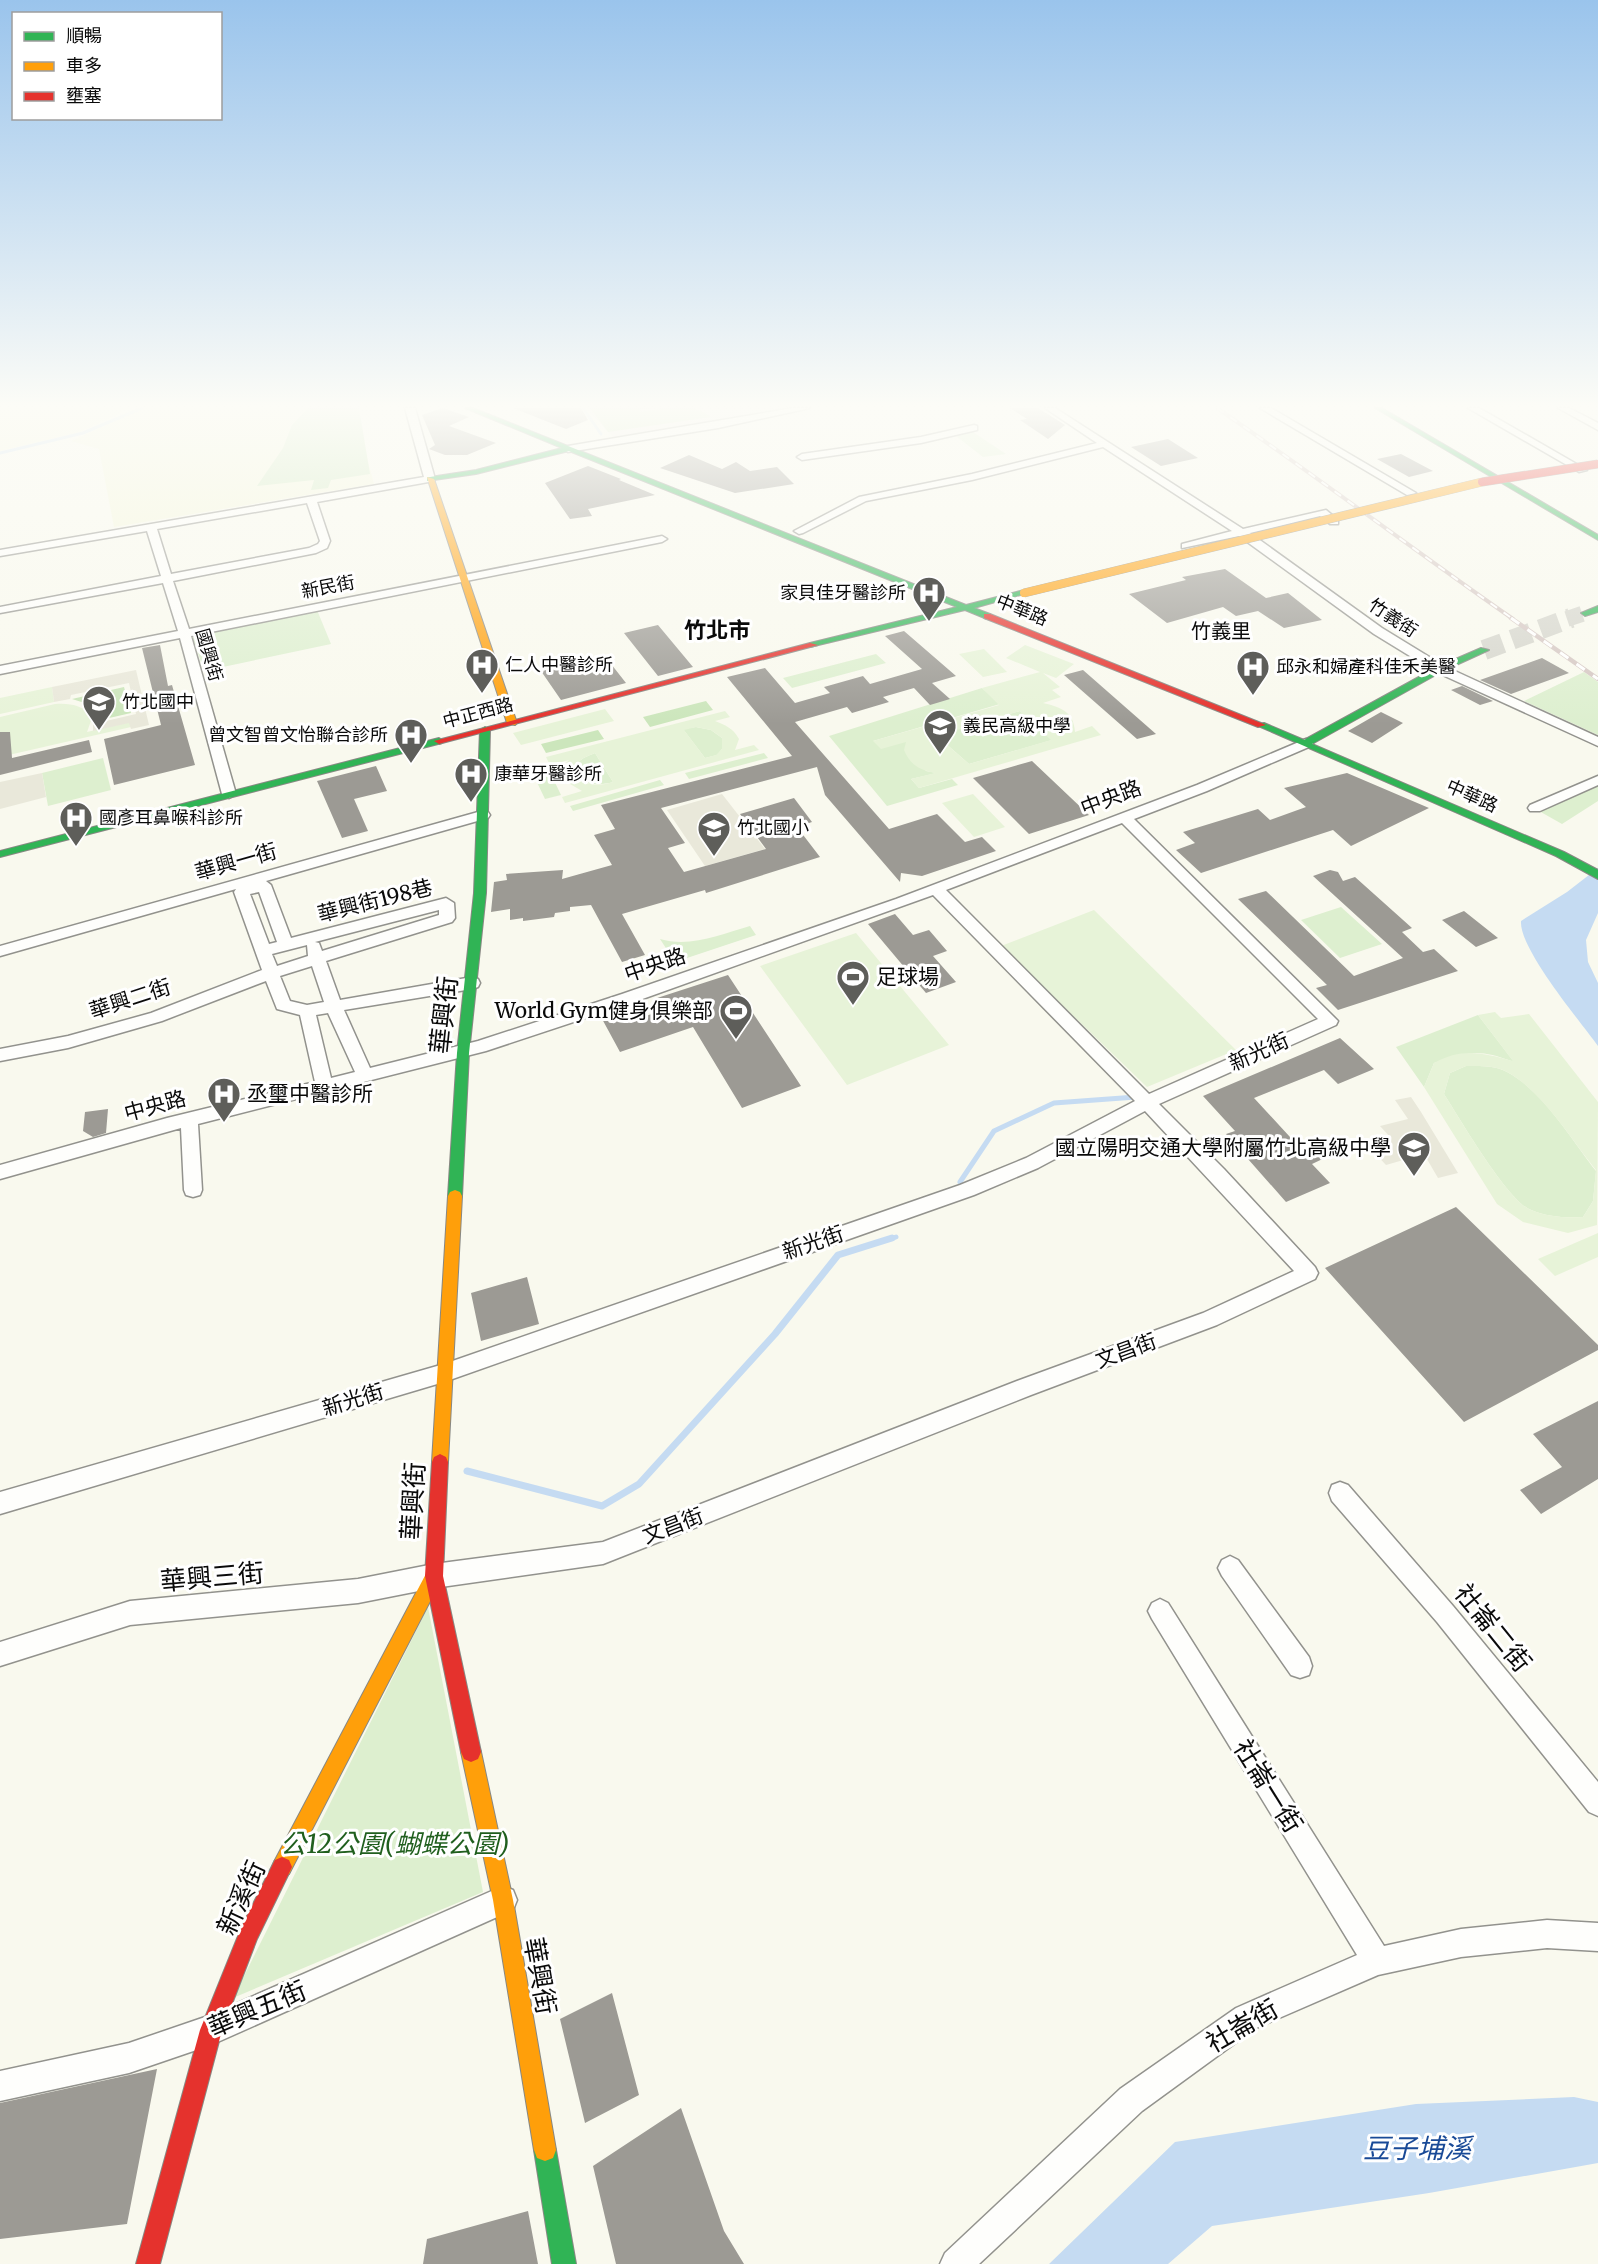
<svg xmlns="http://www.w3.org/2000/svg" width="1598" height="2264" viewBox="0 0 1598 2264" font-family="Merriweather,'Noto Sans TC',serif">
  <rect width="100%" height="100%" fill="#f9f9ee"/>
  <!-- industrial -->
  <path fill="#f1eaeb" d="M586 408H790L613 437Z"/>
  <!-- farmland -->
  <path fill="#f4f6da" d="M0 408H131L80 432 0 451Z
    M144 408H354L374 484 114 527 99 449 71 441Z"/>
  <!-- green -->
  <path fill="#ddefcf" d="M973 432 1006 454 983 457 956 436Z
    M317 610 331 644 204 671 192 636Z
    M876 654 886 663 792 688 783 678Z
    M1584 672 1598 682V735L1524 701Z
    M982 688 1000 704 873 741 907 742 926 771 937 773 911 779 919 788 952 779 958 785 887 806 829 736Z
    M1020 711 1052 740 969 764 936 735Z
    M696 727 711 730 722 738V749L717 755 705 758 683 729Z
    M595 753 613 782C599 786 579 786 573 770 577 760 585 757 595 753Z
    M764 753 768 758 689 779 685 773Z
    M103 758 111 790 48 806 42 773Z
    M548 768 561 795 545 799 532 772Z
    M660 780 664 785 573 811 570 806Z
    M1598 786V801L1562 824 1539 811Z
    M1341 907 1382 944 1340 958 1301 920Z
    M750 926 756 935 675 962 660 939C690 948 722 934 750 926Z
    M1478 1015 1514 1062C1476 1048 1471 1052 1434 1063L1424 1087 1396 1047Z
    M1466 1066C1479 1066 1495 1065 1507 1072 1543 1091 1571 1139 1596 1171L1593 1201 1583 1217C1565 1218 1546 1217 1529 1209 1506 1198 1460 1119 1444 1094L1450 1073Z
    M428 1607 483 1892 233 1998Z"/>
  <!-- forest -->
  <path fill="#cce6bc" d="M308 408H359L370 474 331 480 328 488 311 490 314 480 257 486 283 448 292 425Z
    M590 408H651L640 409V412C665 409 690 401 711 417L608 432Z
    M124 687 131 713 96 721V711L91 705 72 699Z
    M706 701 713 710 650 727 643 717Z
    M598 730 604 739 546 753 541 744Z"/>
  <!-- pitch -->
  <path fill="#e7f3d8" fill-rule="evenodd" d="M1025 645 1074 664 1056 678 1043 673 1060 687 1052 690 1061 697 1043 703C1061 707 1074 712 1075 732L1092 726 1101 735 919 788 911 779 935 773C920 770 910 765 904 750L906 742 881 749 873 741 999 705 982 688 1040 672 1006 658ZM1020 711 1051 740 969 764 937 736Z
    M984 649 1007 672 983 677 959 654Z
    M52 687 54 702 0 714V698Z
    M55 704C70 703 84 705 92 718L87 732 130 722 131 727 0 757V717Z
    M605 709 614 721 521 745 513 733Z
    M725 711 730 717 715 721C725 725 733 728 739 739L735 750 754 745 759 750 565 803 562 797 582 791 560 778 559 770 569 760 550 765 546 757ZM696 727 711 730 722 738V749L716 755 705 758 684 730ZM595 753 613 782C598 787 579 786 573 770 577 760 585 757 595 753Z
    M973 794 1005 827 974 837 942 803Z
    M1094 910 1236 1050 1147 1087 1001 946Z
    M856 933 949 1045 847 1085 760 966Z
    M1495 1012 1501 1018 1529 1014 1598 1102 1597 1225 1568 1233 1523 1222 1497 1204 1424 1087 1434 1063C1462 1047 1484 1053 1513 1061L1478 1015ZM1466 1066C1479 1066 1495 1065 1507 1072 1542 1091 1571 1139 1596 1170L1593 1201 1583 1217C1565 1218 1546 1217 1529 1209 1506 1198 1460 1119 1444 1094L1450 1073Z
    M1598 1233V1257L1555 1276 1538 1259Z"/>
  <!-- plaza -->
  <path fill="#e9e8da" d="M136 670 149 725 131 729 129 723 93 731V724L136 714 129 683 71 695 70 699 54 702 52 687Z
    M42 773 46 797 0 809V782Z
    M722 794 765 849 705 866 667 810Z
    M1411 1097 1421 1112 1458 1173 1438 1178 1424 1154 1386 1165 1370 1148 1390 1137 1380 1126 1408 1119 1395 1100Z"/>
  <!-- water -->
  <path fill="#c5dbf2" d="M1598 868V913L1586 940 1588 962 1598 983V1046C1580 1021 1519 949 1521 921L1567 892Z
    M1574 2097 1598 2102V2163L1429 2193 1212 2226 1168 2264H1049L1175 2142 1416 2104Z"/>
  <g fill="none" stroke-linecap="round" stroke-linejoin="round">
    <!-- stream-far2 -->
    <path stroke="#c5dbf2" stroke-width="3" d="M583 408 601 434
      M0 453 83 433 142 408"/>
    <!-- stream-far1 -->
    <path stroke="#c5dbf2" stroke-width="5" d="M960 1182 994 1131 1054 1103 1136 1097
      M887 1240 896 1237"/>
    <!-- stream -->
    <path stroke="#c5dbf2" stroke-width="7" d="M467 1471 602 1506 639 1484 775 1334 838 1255 892 1238"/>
  </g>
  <!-- building -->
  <path fill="#9c9a94" d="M443 408 469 417 449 426 496 443 467 455H445L429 449 435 445 422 415Z
    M513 408H581L588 420 566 429Z
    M1010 408H1038L1065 425 1048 439 1020 420 1027 419Z
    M1168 439 1198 458 1161 466 1131 447Z
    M1401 454 1433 471 1409 477 1377 459Z
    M689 455 722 469 736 462 750 471 777 467 794 484 735 493 660 468Z
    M588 466 621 479 619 480 655 495 588 509 592 516 570 519 545 483Z
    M1225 569 1266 598 1288 593 1322 620 1284 628 1258 611 1236 616 1223 607 1167 623 1129 594 1186 580 1182 577Z
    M658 625 693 667 658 676 624 633Z
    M904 631 956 676 932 683 950 699 930 705 914 688 883 697 889 702 852 713 847 707 795 722 889 829 937 814 965 842 982 837 996 851 922 876 901 873 900 882 825 795 817 767 661 808 685 843 668 848 684 872 766 849 740 814 794 798 812 822 797 827 820 857 706 893 705 890 622 914 645 955 622 962 591 905 570 907V911L555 913 554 917 523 921V918L510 920V909L491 912 494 882 507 880 506 874 563 870 562 879 612 865 594 835 615 829 601 805 792 756 727 677 765 668 795 703 830 693 824 687 863 676 870 684 922 669 885 636Z
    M160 645 168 686 172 685 195 765 114 785 104 739 161 725 142 648Z
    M604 655 626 683 561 700 541 671Z
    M1542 658 1569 673 1511 694 1480 680Z
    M1083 670 1156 734 1137 739 1064 675Z
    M1462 686 1493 701 1480 705 1451 690Z
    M1381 712 1403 723 1372 743 1348 731Z
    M0 732H10L12 758 89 740 92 752 0 775Z
    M1032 761 1089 815 1029 834 973 778Z
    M376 766 387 791 354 799 368 831 342 838 317 781Z
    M1347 773 1429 808 1351 846 1333 830 1201 873 1176 850 1195 843 1183 832 1258 809 1270 820 1306 807 1284 788Z
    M1330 870 1338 872 1343 881 1355 877 1412 928 1402 932 1423 952 1434 949 1458 971 1338 1010 1316 988 1327 985 1238 899 1266 891 1354 976 1403 958 1313 876Z
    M1464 911 1498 938 1476 947 1442 920Z
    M895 914 913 935 929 930 947 951 933 956 956 982 926 993 868 924Z
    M728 975 801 1086 742 1108 693 1027 620 1052 601 1017 620 1011 627 1022 661 1011 654 999Z
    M1340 1038 1374 1069 1338 1084 1324 1070 1254 1098 1301 1149 1319 1142 1331 1155 1312 1164 1330 1183 1286 1202 1226 1134 1235 1131 1203 1096Z
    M108 1109 106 1133 93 1137 83 1131 85 1112Z
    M1456 1207 1598 1345V1350L1464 1422 1325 1268Z
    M527 1277 539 1324 481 1341 471 1293Z
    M1598 1401V1479L1541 1514 1520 1490 1562 1467 1533 1434Z
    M612 1993 639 2095 585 2123 560 2019Z
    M157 2069 127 2224 0 2239V2103Z
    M681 2108 724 2231 744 2264H616L593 2166Z
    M528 2211 538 2264H423L427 2239Z"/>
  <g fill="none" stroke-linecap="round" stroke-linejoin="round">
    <!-- secondary-tunnel-far1 -->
    <path stroke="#d5d5cc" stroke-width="16" stroke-dasharray="16 8" stroke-linecap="butt" d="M1567 619 1585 613"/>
    <!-- secondary-tunnel -->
    <path stroke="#d5d5cc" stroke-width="20" stroke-dasharray="20 10" stroke-linecap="butt" d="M1484 650 1571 618"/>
    <defs>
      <path id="street" d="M405 408H415L435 479 434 481 317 502 330 541 327 548 316 553 173 581 189 629 662 536 667 539 662 542 191 636 236 794 229 798 222 794 180 638 0 674V666L178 631 163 583 0 613V607L161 576 147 531 0 556V550L424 477ZM307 503 320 541 318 544 309 548 171 574 157 529Z
        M793 408H810L718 428 568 452 563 449 568 446Z
        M1045 408H1055L1243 529 1326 510 1338 520V524H1330L1320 516 1250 533 1382 628 1444 666 1598 737V746L1436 672 1374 634 1239 536 1182 548V544L1232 531 1103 447 972 480 866 501 803 533 799 534 794 531 859 497 972 474 1097 443Z
        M1260 408H1271L1416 493 1407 495Z
        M1468 408H1479L1587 470 1579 472Z
        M1558 408H1569L1598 423V430Z
        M974 425 977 426V430L921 443 802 460 797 457 802 454 921 437Z
        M1306 739 1311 740 1313 743 1311 746 1207 791 1134 819 1338 1021 1336 1025 1159 1104 1224 1169 1315 1267 1318 1273 1315 1279 1217 1325 1031 1395 603 1564 434 1588 358 1603 130 1625 0 1666V1642L130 1601 358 1579 434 1564 603 1542 1017 1381 1203 1313 1294 1271 1145 1111 1038 1168 974 1195 444 1382 0 1514V1492L444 1364 960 1185 1026 1158 1135 1101 933 895 634 1002 486 1051 198 1124 202 1190 200 1195 193 1197 186 1195 184 1190 181 1128 0 1179V1165L167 1118 315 1082 300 1015 277 1009 266 981 162 1021 68 1048 0 1061V1049L68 1036 151 1013 262 970 234 892 236 889 0 956V946L478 812H488L490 815 488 818 266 881 271 885 291 938 446 898 454 903 455 918 452 922 326 961 340 1000 472 977 478 979 480 983 478 987 472 989 344 1010 370 1068 478 1041 622 994 896 899 1197 785ZM1122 823 1318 1019 1149 1094 946 890ZM259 892 277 942 269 944 250 894ZM439 910V915L322 951 319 943 315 942ZM307 945 308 956 277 966 272 954ZM312 966 324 1002 307 1005 290 1001 280 976ZM328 1013 355 1072 331 1078 316 1015Z
        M1598 776V785L1540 811H1530L1528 808 1530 805Z
        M1340 1482 1348 1485 1453 1606 1598 1782V1816L1589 1812 1437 1622 1332 1501 1329 1493 1332 1485Z
        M1230 1556 1238 1560 1309 1657 1312 1666 1309 1675 1300 1678 1291 1675 1222 1576 1218 1568 1222 1560Z
        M1160 1599 1168 1603 1384 1946 1461 1929 1547 1920 1598 1923V1951L1547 1948 1461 1957 1378 1975 1256 2028 1142 2111 979 2264H940L945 2253 1120 2089 1236 2008 1357 1955 1152 1619 1148 1611 1152 1603Z
        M503 1886 513 1890 517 1900 513 1910 211 2045 129 2073 0 2101V2071L129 2043 208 2016Z"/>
      <path id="fast" d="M465 408H473L966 605 1024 590 1028 593 974 608 990 614 991 616 987 619 965 610 810 647V643L957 607 569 451 476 474 427 481V477H430L476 470 562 448Z
        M1375 408H1382L1598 535V540Z
        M1598 606V612L1585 616 1581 613Z
        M1481 648 1489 650 1443 671 1312 744 1564 852 1598 870V879L1556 856 1256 725 1264 723 1304 740 1437 667Z
        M485 727 490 730 486 893 469 1053 462 1196 460 1200H450L448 1196 457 1053 474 893 480 730Z
        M439 738 444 741 442 743 0 857V851Z
        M545 2139 553 2142 556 2150 576 2264H552L534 2150 537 2142Z"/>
      <path id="slow" d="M427 477 434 479 517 723 515 725 507 723Z
        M455 1190 460 1192 462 1196 448 1462 446 1467 440 1470 434 1467 432 1462 448 1196 450 1192Z
        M434 1567 440 1570 443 1576 440 1582 289 1874 282 1877 275 1874 272 1867 275 1860 428 1570Z
        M471 1742 478 1745 481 1752 513 1900 556 2150 553 2158 545 2161 537 2158 534 2150 493 1900 461 1752 464 1745Z"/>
      <path id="jam" d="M984 614H990L1266 725 1258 727 984 618Z
        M810 643 818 645 442 743 439 744 434 741Z
        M440 1454 446 1457 448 1462 443 1576 481 1752 478 1759 471 1762 464 1759 461 1752 425 1576 432 1462 434 1457Z
        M282 1857 289 1860 292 1867 257 1939 222 2030 160 2264H136L200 2030 242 1926 275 1860Z"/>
    </defs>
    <!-- street casing -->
    <use href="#street" stroke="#92928d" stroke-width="3"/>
    <!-- fast casing -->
    <use href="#fast" stroke="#888883" stroke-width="2"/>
    <!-- slow casing -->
    <use href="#slow" stroke="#888883" stroke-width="2"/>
    <!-- jam casing -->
    <use href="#jam" stroke="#888883" stroke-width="2"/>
    <!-- street -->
    <use href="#street" fill="#fefefc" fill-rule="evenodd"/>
    <!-- fast -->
    <use href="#fast" fill="#30b455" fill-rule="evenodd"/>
    <!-- slow -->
    <use href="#slow" fill="#ff9f0a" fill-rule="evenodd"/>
    <!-- jam -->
    <use href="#jam" fill="#e5322d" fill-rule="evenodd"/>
    <defs>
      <path id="rail-far1" d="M1217 408C1317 477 1414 550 1513 619"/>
      <path id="rail" d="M1511 618 1598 679"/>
    </defs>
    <!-- rail-far1 casing -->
    <use href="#rail-far1" stroke="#d5c7c3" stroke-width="4"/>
    <!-- rail casing -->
    <use href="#rail" stroke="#d5c7c3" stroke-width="4.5"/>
    <!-- rail-far1 -->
    <use href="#rail-far1" stroke="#fff" stroke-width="2" stroke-dasharray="8" stroke-linecap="butt"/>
    <!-- rail -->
    <use href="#rail" stroke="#fff" stroke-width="3" stroke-dasharray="10" stroke-linecap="butt"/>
    <defs>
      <path id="slow-bridge" d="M1024 593 1482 482"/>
      <path id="jam-bridge" d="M1482 482 1598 464"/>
    </defs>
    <!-- slow-bridge casing -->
    <use href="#slow-bridge" stroke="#888883" stroke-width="9" stroke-linecap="butt"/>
    <!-- jam-bridge casing -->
    <use href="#jam-bridge" stroke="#888883" stroke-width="9" stroke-linecap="butt"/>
    <!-- slow-bridge -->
    <use href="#slow-bridge" stroke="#ff9f0a" stroke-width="8"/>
    <!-- jam-bridge -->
    <use href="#jam-bridge" stroke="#e5322d" stroke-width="8"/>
  </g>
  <!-- sky -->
  <linearGradient id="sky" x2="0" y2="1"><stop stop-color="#9ac4ec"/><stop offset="0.56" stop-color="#fcfcf7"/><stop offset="1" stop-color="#fcfcf7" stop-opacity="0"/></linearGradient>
  <rect width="1598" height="724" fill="url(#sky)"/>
  <!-- icons -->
  <defs>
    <symbol id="hospital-pin" viewBox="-11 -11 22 30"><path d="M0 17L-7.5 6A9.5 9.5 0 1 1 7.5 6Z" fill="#5e5e5a" stroke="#fff"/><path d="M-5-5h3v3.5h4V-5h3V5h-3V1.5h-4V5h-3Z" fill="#fff"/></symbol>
    <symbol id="school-pin" viewBox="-11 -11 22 30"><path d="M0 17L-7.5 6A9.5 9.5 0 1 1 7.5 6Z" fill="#5e5e5a" stroke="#fff"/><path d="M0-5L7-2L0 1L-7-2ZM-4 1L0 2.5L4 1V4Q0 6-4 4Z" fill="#fff"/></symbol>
    <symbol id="stadium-pin" viewBox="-11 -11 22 30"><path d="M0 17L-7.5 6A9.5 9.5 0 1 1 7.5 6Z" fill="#5e5e5a" stroke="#fff"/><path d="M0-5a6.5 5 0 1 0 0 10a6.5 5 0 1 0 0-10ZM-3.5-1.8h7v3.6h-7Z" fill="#fff"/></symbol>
  </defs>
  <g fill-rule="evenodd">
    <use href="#hospital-pin" x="910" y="574" width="38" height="52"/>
    <use href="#hospital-pin" x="463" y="646" width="38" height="52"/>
    <use href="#hospital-pin" x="1234" y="648" width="38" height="52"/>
    <use href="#school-pin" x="80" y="683" width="38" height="52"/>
    <use href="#school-pin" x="921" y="707" width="38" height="52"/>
    <use href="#hospital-pin" x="392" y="716" width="38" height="52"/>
    <use href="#hospital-pin" x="452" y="755" width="38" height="52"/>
    <use href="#hospital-pin" x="57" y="799" width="38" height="52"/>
    <use href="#school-pin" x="695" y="809" width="38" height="52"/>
    <use href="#stadium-pin" x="834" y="958" width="38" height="52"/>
    <use href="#stadium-pin" x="717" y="992" width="38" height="52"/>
    <use href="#hospital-pin" x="205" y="1075" width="38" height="52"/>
    <use href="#school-pin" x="1395" y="1129" width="38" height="52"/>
  </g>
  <g text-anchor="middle" stroke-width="6" stroke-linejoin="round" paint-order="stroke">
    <!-- far-street labels -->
    <g font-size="18" fill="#0a0a0a" stroke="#fff">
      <text transform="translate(328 587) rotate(-11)" y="6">新民街</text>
      <text transform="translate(1022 610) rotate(22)" y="6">中華路</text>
      <text transform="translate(1393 618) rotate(33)" y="6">竹義街</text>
      <text transform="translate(209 655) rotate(74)" y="6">國興街</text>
      <text transform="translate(478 713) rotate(-15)" y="6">中正西路</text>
      <text transform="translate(1472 796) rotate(24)" y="6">中華路</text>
    </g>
    <!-- far-poi labels -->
    <g font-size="18" fill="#0a0a0a" stroke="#fff" text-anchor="start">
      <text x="906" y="599" text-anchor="end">家貝佳牙醫診所</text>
      <text x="505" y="671">仁人中醫診所</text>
      <text x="1276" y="673">邱永和婦產科佳禾美醫</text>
      <text x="122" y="708">竹北國中</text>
      <text x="963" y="732">義民高級中學</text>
      <text x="388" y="741" text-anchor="end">曾文智曾文怡聯合診所</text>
      <text x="494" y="780">康華牙醫診所</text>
      <text x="99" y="824">國彥耳鼻喉科診所</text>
      <text x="737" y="834">竹北國小</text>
    </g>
    <!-- far-quarter labels -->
    <g font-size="20" fill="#0a0a0a" stroke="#fff">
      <text x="1221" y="638">竹義里</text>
    </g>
    <!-- street labels -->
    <g font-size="21" fill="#0a0a0a" stroke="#fff">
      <text transform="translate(1111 798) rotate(-21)" y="7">中央路</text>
      <text transform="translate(236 862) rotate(-16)" y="7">華興一街</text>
      <text transform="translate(375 901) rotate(-14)" y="7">華興街198巷</text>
      <text transform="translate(655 965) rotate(-19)" y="7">中央路</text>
      <text transform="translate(130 999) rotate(-18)" y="7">華興二街</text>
      <text transform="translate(1259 1052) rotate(-24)" y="7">新光街</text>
      <text transform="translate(155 1106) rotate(-15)" y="7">中央路</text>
      <text transform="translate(813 1243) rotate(-19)" y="7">新光街</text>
      <text transform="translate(1126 1351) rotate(-20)" y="7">文昌街</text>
      <text transform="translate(353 1400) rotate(-17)" y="7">新光街</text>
      <text transform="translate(673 1526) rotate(-21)" y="7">文昌街</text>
    </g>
    <!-- poi labels -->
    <g font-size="21" fill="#0a0a0a" stroke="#fff" text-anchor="start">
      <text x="876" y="984">足球場</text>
      <text x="713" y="1018" text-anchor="end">World Gym健身俱樂部</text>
      <text x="247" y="1101">丞璽中醫診所</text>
      <text x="1391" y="1155" text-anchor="end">國立陽明交通大學附屬竹北高級中學</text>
    </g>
    <!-- far-district labels -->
    <g font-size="22" font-weight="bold" fill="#0a0a0a" stroke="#fff">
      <text x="717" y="638">竹北市</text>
    </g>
    <!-- near-street labels -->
    <g font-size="26" fill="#0a0a0a" stroke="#fff">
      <text transform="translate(444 1015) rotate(-84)" y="9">華興街</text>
      <text transform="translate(413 1501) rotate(-87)" y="9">華興街</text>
      <text transform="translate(212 1577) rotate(-5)" y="9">華興三街</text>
      <text transform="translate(1493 1628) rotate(51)" y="9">社崙二街</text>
      <text transform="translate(1268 1786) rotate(58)" y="9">社崙一街</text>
      <text transform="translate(241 1898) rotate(-65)" y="9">新溪街</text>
      <text transform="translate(540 1976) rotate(80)" y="9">華興街</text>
      <text transform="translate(257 2009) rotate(-23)" y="9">華興五街</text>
      <text transform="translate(1242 2026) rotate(-30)" y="9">社崙街</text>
    </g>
    <!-- near-park labels -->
    <g font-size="26" font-style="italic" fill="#205f1e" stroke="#fff">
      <text x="395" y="1853">公12公園(蝴蝶公園)</text>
    </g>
    <!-- near-water labels -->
    <g font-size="27" font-style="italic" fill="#194a97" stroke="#fff">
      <text x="1417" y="2158">豆子埔溪</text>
    </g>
  </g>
  <!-- legend -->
  <rect x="12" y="12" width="210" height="108" fill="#ffffff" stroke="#9d9d9d" stroke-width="1.5"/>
  <rect x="24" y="32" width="30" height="9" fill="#30b455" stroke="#9d9d9d" stroke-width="1.5"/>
  <text x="66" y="42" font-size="18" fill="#0a0a0a">順暢</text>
  <rect x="24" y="62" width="30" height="9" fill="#ff9f0a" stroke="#9d9d9d" stroke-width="1.5"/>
  <text x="66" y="72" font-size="18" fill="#0a0a0a">車多</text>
  <rect x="24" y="92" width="30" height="9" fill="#e5322d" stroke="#9d9d9d" stroke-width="1.5"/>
  <text x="66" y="102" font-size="18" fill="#0a0a0a">壅塞</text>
</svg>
